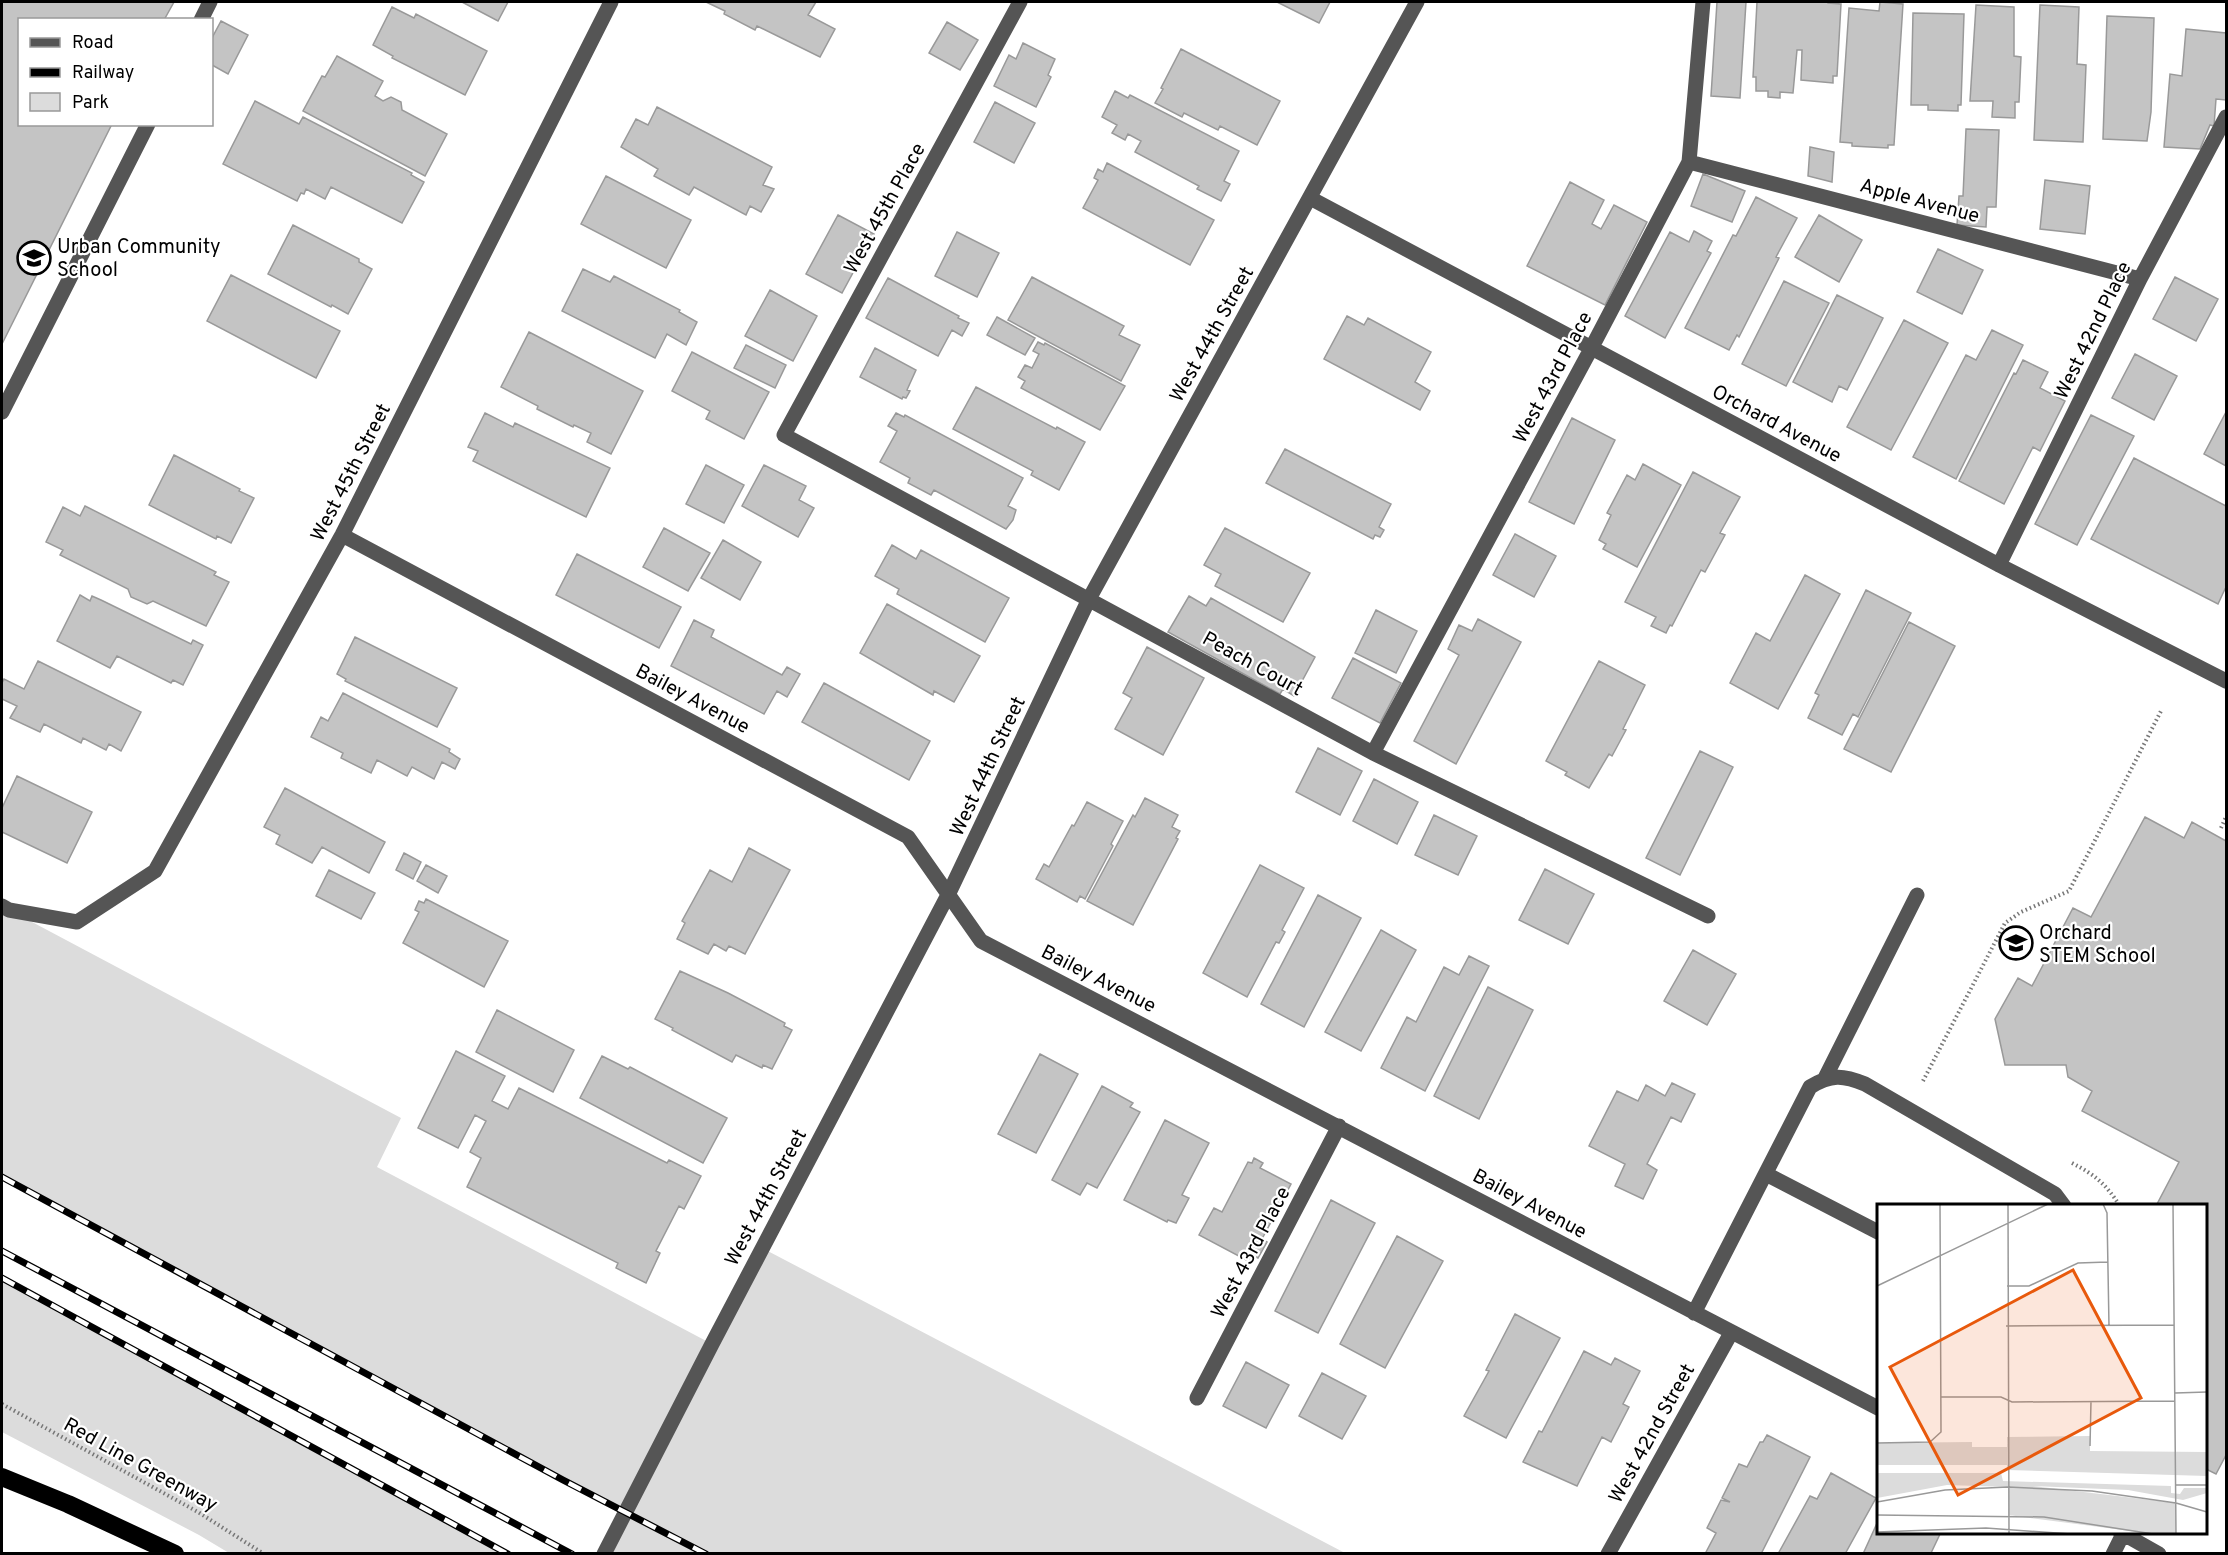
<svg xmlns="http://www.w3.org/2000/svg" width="2228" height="1555" viewBox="0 0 2228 1555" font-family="Overpass,sans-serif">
  <rect width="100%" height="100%" fill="#fff"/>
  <!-- green -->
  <path fill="#dcdcdc" d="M2 906 401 1118 377 1167 712 1344 762 1248 1345 1553H604L624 1511 2 1177Z
    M2 1278 69 1313 508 1553H229L199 1535 2 1432Z"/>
  <!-- building -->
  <path fill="#c4c4c4" stroke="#999" stroke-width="1.5" d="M2 2H174L164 20H20V124H112L2 344Z
    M462 2H508L498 21Z
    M706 2H816L808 15 835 29 820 57 757 26 755 30 724 14 725 11Z
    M1277 2H1330L1319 23Z
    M1717 2H1746L1740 98 1711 96Z
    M1757 2H1828V3L1841 4 1837 76H1833V83L1801 80 1802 50H1797L1793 93 1780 92V98L1768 97V91H1756V77H1753Z
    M1880 2 1903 4 1894 145H1888V148L1852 146V143L1840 142 1849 8 1879 11Z
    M1976 5 2014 7V56L2021 57 2019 102H2015V118L1992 117 1993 101H1970Z
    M2040 5 2079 7 2077 64 2086 65 2083 142 2034 140Z
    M392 7 414 18 416 14 487 51 465 95 392 58 393 56 373 45Z
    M1913 13 1964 14 1961 105H1958V111L1928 110V105H1911Z
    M2107 16 2154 18 2151 112 2147 141 2103 139Z
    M221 21 248 35 228 74 212 65V38Z
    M947 22 978 40 960 70 929 53Z
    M2186 29 2226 33V100L2216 99 2214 126 2210 125 2200 149 2164 147 2170 74 2182 76Z
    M1023 43 1055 59 1048 75 1051 77 1036 107 994 86 1009 55 1016 59Z
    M1181 49 1280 101 1257 145 1220 126 1218 130 1184 113 1182 117 1155 103 1163 89 1161 88Z
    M337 56 383 81 375 96 383 101 391 97 401 102 402 110 447 134 425 176 303 111 322 76 325 77Z
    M1115 91 1128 98 1130 95 1239 151 1224 181 1230 184 1221 201 1197 189 1199 186 1135 152 1141 141 1128 134 1125 140 1112 133 1117 125 1102 117Z
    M255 101 299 124 303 117 412 173 411 175 424 182 402 223 331 187 325 199 306 189 304 194 301 193 297 201 223 164Z
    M995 102 1035 123 1014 163 974 142Z
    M657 107 772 167 763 185 774 189 761 212 750 206 746 215 694 187 689 195 654 176 658 169 621 147 636 119 648 125Z
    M1966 129 1999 130 1996 207H1987L1986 227 1957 225 1959 196H1963Z
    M1810 147 1834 152 1832 182 1808 176Z
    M1107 163 1214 220 1190 265 1083 208 1098 180 1094 178 1098 169 1103 172Z
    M1703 174 1745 191 1732 222 1691 206Z
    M606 176 691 220 666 268 581 224Z
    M2045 180 2090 186 2085 234 2040 229Z
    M1570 182 1604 200 1592 224 1601 229 1614 205 1647 222 1605 305 1527 266Z
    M1756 197 1797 218 1776 257 1779 258 1739 337 1737 335 1729 350 1685 328 1733 235 1736 236Z
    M838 215 874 234 842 293 806 274Z
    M1819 215 1862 240 1839 282 1795 257Z
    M293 225 359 259V262L372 269 348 314 332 305 331 307 268 274Z
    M1694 231 1712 241 1707 251 1711 253 1665 338 1625 316 1670 232 1689 242Z
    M957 232 999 253 977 297 935 276Z
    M1938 249 1983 270 1962 314 1917 292Z
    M583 269 610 282 614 276 680 310 679 312 697 322 686 345 667 334 655 358 562 311Z
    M231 275 340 331 316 378 207 321Z
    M1032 277 1124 326 1119 335 1140 345 1121 381 1008 320Z
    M2175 277 2218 299 2196 341 2153 319Z
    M888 278 959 316 958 318 969 323 962 336 952 330 938 356 866 318Z
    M1784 281 1829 303 1786 386 1742 364Z
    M770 290 817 316 793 361 745 336Z
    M1837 295 1883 318 1847 390 1839 386 1832 402 1793 382Z
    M1347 316 1364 325 1368 318 1431 352 1415 382 1430 391 1420 410 1324 359Z
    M997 317 1035 338 1025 355 987 335Z
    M1904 320 1948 343 1891 450 1847 427Z
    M1992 330 2023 345 1956 479 1913 457 1966 355 1976 360Z
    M529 332 643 391 611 454 587 442 591 433 574 425 573 427 537 409 538 406 501 387Z
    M1038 342 1044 345 1045 343 1125 386 1100 430 1021 388 1025 381 1018 377 1025 365 1032 368 1039 354 1033 351Z
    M746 345 786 365 775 388 734 368Z
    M875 348 916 370 907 390 910 391 906 398 903 397 902 399 860 377Z
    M692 352 769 392 744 439 706 419 710 411 672 391Z
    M2135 354 2177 376 2154 420 2112 398Z
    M2023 360 2048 372 2040 388 2065 401 2040 451 2033 447 2004 504 1959 481 2014 373 2016 374Z
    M976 387 1056 429 1057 427 1085 442 1059 490 1031 475 1033 471 953 429Z
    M2226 412V466L2204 454Z
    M485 413 513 427 515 423 610 468 586 517 473 461 478 451 468 447Z
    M896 413 904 417 905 415 1023 478 1008 506 1016 510 1013 520 1006 529 934 490 931 495 908 483 910 478 880 462 897 431 888 426Z
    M2091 415 2134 436 2077 545 2035 524Z
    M1572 418 1615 440 1574 524 1529 502Z
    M1285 449 1391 504 1379 527 1384 530 1380 537 1375 535 1373 539 1266 483Z
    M174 455 240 489 239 491 254 498 231 543 217 536 216 539 149 505Z
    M2134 458 2226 506V590L2225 589 2218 604 2091 539Z
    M1643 464 1681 485 1637 567 1603 549 1606 544 1599 540 1611 515 1607 513 1627 475 1635 480Z
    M706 465 744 485 724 523 686 504Z
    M764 465 806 486 799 500 814 508 798 537 742 506Z
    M1693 472 1740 497 1720 533 1725 535 1705 572 1701 570 1672 626 1670 625 1666 633 1651 626 1656 617 1625 602Z
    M85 506 216 572 214 575 229 582 206 626 153 601 147 604 131 597 128 589 60 555 63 550 46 542 63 507 80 516Z
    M664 528 710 553 688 591 643 567Z
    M1225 528 1310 573 1283 622 1215 586 1221 574 1204 565Z
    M1515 534 1556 556 1534 597 1493 575Z
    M723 540 761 562 740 600 701 578Z
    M892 545 916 559 921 550 1009 598 985 642 897 594 899 589 875 576Z
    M577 554 681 607 659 648 556 595Z
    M1805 575 1840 594 1778 709 1730 683 1756 633 1770 641Z
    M1866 590 1911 613 1858 717 1853 714 1842 735 1808 718 1819 695 1815 693Z
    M80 595 90 601 92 596 101 600 191 644 193 640 203 645 183 685 173 680 171 683 117 656 110 668 57 641Z
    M1189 596 1206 606 1211 598 1315 657 1294 696 1283 689 1280 694 1168 632Z
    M887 604 980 656 954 702 934 691 933 695 860 653Z
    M1376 610 1417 631 1396 673 1355 653Z
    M1478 619 1521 642 1456 764 1414 741 1459 655 1448 649 1459 625 1472 631Z
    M694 620 714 630 711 637 782 675 787 667 800 674 787 697 777 691 764 714 671 666Z
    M1909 622 1955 646 1891 772 1844 749Z
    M355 637 457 688 437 727 345 681 346 679 337 674Z
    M1147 647 1204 678 1163 755 1115 729 1132 698 1123 693Z
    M1353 658 1401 683 1380 723 1332 698Z
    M38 661 141 712 121 751 109 744 106 750 83 738 81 743 44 724 40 732 10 718 17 706 2 699V683L4 679 24 689Z
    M1599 661 1645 685 1623 729 1626 730 1612 756 1609 754 1589 788 1565 775 1567 772 1546 761Z
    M824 683 930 741 909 780 802 722Z
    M343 693 450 749 449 752 460 759 455 769 442 762 434 779 412 767 407 776 377 760 371 773 341 758 343 753 311 737 321 717 328 721Z
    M1318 748 1362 771 1340 815 1296 792Z
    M1700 751 1733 767 1680 875 1646 858Z
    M17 776 92 812 67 863 2 832V808Z
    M1374 779 1418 802 1397 844 1353 821Z
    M285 788 385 842 369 873 322 847 312 863 276 844 280 835 264 827Z
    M1145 798 1178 815 1172 827 1180 831 1176 838 1178 839 1133 925 1087 901 1133 815 1135 817Z
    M1087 802 1123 821 1111 844 1113 846 1085 899 1080 896 1077 902 1036 879 1044 864 1049 867 1072 825 1074 826Z
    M1434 815 1477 836 1458 875 1415 855Z
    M2145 817 2184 838 2192 822 2226 841V1455L2216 1474 2206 1469V1206H2156L2179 1162 2082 1111 2092 1091 2068 1077 2066 1065H2005L1995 1019 2018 978 2032 986 2073 908 2091 917Z
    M749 848 790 870 745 954 729 946 726 951 714 944 708 954 677 939 685 923 682 921 710 870 732 882Z
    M404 853 421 862 413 879 396 870Z
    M426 865 447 876 438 893 417 881Z
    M1260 865 1304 888 1282 930 1285 932 1279 943 1276 942 1247 997 1203 973Z
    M1545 869 1594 894 1568 944 1519 920Z
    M329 870 375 893 361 919 316 896Z
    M1318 895 1361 918 1304 1027 1261 1004Z
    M426 899 508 941 484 987 403 943 419 912 415 910 419 901 424 903Z
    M1381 930 1416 950 1361 1051 1325 1032Z
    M1693 950 1736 974 1707 1025 1664 1001Z
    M1469 956 1489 966 1425 1091 1381 1068 1407 1017 1416 1022 1444 967 1459 975Z
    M680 971 728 993 785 1023 784 1026 792 1030 772 1069 763 1065 762 1068 736 1055 732 1062 672 1030 673 1028 655 1019Z
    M1488 987 1533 1010 1479 1119 1434 1096Z
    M497 1010 574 1050 553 1092 476 1052Z
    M456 1051 505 1076 492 1101 508 1109 519 1088 667 1163 669 1160 701 1176 684 1209 679 1206 656 1251 660 1253 646 1283 616 1268 618 1263 467 1187 481 1158 470 1152 486 1121 475 1115 458 1148 418 1128Z
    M1040 1054 1078 1074 1036 1153 998 1134Z
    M602 1056 628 1069 630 1067 727 1118 703 1163 580 1098Z
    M1672 1083 1695 1094 1681 1122 1671 1117 1647 1164 1657 1170 1643 1199 1615 1186 1625 1164 1589 1146 1617 1091 1638 1101 1646 1085 1665 1096Z
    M1102 1086 1133 1103 1130 1107 1140 1112 1097 1188 1087 1183 1080 1195 1052 1180Z
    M1165 1120 1209 1143 1182 1195 1189 1198 1176 1223 1168 1220 1167 1222 1124 1200Z
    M1254 1158 1263 1163 1260 1168 1291 1184 1262 1239 1267 1242 1258 1258 1253 1256 1250 1262 1199 1235 1214 1208 1222 1212 1248 1162 1252 1163Z
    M1331 1200 1375 1223 1318 1333 1275 1311Z
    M1397 1236 1443 1261 1385 1368 1340 1344Z
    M1515 1314 1560 1338 1506 1438 1464 1416 1489 1371 1486 1370Z
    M1584 1351 1611 1365 1615 1358 1640 1371 1623 1404 1629 1407 1611 1442 1602 1437 1577 1486 1523 1462 1539 1431 1542 1432Z
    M1246 1362 1289 1385 1266 1428 1223 1406Z
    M1322 1373 1366 1396 1342 1439 1299 1416Z
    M1767 1435 1810 1457 1761 1554H1705L1716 1533 1707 1528 1721 1500 1730 1502 1722 1498 1739 1464 1747 1467 1760 1442H1763Z
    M1831 1473 1876 1498 1845 1554H1778L1810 1496 1817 1499Z
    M1878 1521V1532H1941L1931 1553 1863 1554Z"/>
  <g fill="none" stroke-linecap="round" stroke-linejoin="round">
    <!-- path -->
    <path stroke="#777" stroke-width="4" stroke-dasharray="1.5 3" stroke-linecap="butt" d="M2221 828 2226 817
      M1923 1081 2005 923 2021 912 2069 891 2161 711
      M2072 1163C2095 1175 2105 1183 2120 1206
      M2 1404 198 1512 264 1554"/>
    <!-- minor -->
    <path stroke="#555" stroke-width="15" d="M1020 2 784 435 1373 753 1708 916
      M201 20 210 2
      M1689 162 2140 279
      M1310 198 1999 565 2226 681
      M2 412 148 124
      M342 535 908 837 981 941 1878 1408
      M1999 565 2140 279 2226 117
      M1373 753 1592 347 1689 162 1703 2
      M2 906 9 910 77 922 155 871 342 535 611 2
      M1825 1078 1917 895
      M1766 1174 1878 1232
      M1694 1313 1810 1087C1831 1074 1843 1075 1865 1084L2055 1194 2064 1206
      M1197 1398 1339 1126
      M2120 1532 2159 1554
      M604 1554 712 1344 949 893 1089 599 1417 2
      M1608 1554 1731 1333
      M2113 1554 2123 1534"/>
    <!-- highway -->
    <path stroke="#000" stroke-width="18" d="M2 1477 68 1504 175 1554"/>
    <defs>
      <path id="rail" d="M2 1177 563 1480 706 1554
        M2 1251 572 1554
        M2 1278 508 1554"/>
    </defs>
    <!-- rail casing -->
    <use href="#rail" stroke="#000" stroke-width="7"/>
    <!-- rail -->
    <use href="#rail" stroke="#fff" stroke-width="4.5" stroke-dasharray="14" stroke-linecap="butt"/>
  </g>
  <!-- icons -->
  <defs>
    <symbol id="school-ring" viewBox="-11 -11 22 22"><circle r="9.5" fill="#fff" stroke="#000" stroke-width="1.5"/><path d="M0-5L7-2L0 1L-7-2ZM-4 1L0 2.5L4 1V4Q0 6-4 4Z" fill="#000"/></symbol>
  </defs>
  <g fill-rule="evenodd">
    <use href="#school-ring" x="15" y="239" width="38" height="38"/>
    <use href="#school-ring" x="1997" y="924" width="38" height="38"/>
  </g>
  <g text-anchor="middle" stroke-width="4.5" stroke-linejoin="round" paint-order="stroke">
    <!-- street labels -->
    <g font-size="20" fill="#000" stroke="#fff">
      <text transform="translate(1920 200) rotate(15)" y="7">Apple Avenue</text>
      <text transform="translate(884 208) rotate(-61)" y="7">West 45th Place</text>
      <text transform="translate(2092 330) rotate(-64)" y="7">West 42nd Place</text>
      <text transform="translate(1211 334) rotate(-61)" y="7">West 44th Street</text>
      <text transform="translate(1552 377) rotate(-62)" y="7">West 43rd Place</text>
      <text transform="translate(1777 423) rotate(28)" y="7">Orchard Avenue</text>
      <text transform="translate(350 472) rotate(-63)" y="7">West 45th Street</text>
      <text transform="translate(1253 663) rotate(29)" y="7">Peach Court</text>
      <text transform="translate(693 698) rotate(28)" y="7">Bailey Avenue</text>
      <text transform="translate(987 766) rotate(-65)" y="7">West 44th Street</text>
      <text transform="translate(1099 978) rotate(27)" y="7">Bailey Avenue</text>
      <text transform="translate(765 1197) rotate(-62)" y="7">West 44th Street</text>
      <text transform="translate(1530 1203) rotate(28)" y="7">Bailey Avenue</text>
      <text transform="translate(1250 1252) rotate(-62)" y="7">West 43rd Place</text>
      <text transform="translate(1651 1433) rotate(-61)" y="7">West 42nd Street</text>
      <text transform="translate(141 1464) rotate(29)" y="7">Red Line Greenway</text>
    </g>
    <!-- poi labels -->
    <g font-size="20" fill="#000" stroke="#fff" text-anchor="start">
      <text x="57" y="253">Urban Community<tspan x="57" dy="23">School</tspan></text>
      <text x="2039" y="939">Orchard<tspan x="2039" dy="23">STEM School</tspan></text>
    </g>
  </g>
  <!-- overview -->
  <g transform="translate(1877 1204)">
    <rect width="330" height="330" fill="#fff"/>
    <path d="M213 232V247L330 248V272L130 266V261H0V239L95 238V243H130V233ZM0 269H124L126 277 294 282V289L303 290 307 284H330V289L306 296 251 286 156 282 299 299V330H276L131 311V283L70 281 0 294Z" fill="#dcdcdc"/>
    <path fill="none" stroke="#999" stroke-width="1.5" d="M131 0 132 329M226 0 230 9 232 122M296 0 299 330M0 82 171 0M130 82H152L201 59 231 58M129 122 297 121M298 189 330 188M64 193H124L135 198 298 197M0 239 53 238 64 228 63 0M213 242 214 197M299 281H330M131 283 215 287 299 299M0 298 68 286 131 283M299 299 330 308M0 311 167 313 276 330M0 328 109 324 194 330"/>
    <path fill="#e8590c" fill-opacity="0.15" stroke="#e8590c" stroke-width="3" d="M196 66 264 194 81 291 13 163Z"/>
    <rect width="330" height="330" fill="none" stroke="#000" stroke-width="3"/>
  </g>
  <!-- border -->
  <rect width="2228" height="1555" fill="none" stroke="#000000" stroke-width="6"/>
  <!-- legend -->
  <rect x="18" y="18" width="195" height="108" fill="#ffffff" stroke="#999999" stroke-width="1.5"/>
  <rect x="30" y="38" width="30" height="9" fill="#555555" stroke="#999999" stroke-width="1.5"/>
  <text x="72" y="48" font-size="18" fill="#000000">Road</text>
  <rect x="30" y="68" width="30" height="9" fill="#000000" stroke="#999999" stroke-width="1.5"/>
  <text x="72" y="78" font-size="18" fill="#000000">Railway</text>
  <rect x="30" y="93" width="30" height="18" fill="#dcdcdc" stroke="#999999" stroke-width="1.5"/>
  <text x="72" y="108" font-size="18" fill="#000000">Park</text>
</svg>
